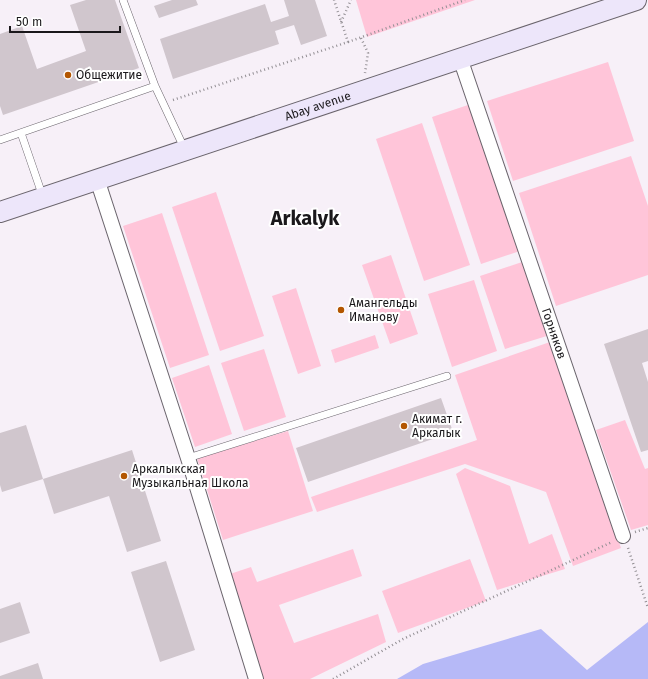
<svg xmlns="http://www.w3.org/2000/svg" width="648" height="679" viewBox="0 0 648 679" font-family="'Fira Sans',sans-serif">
  <rect width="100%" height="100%" fill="#f7f0f8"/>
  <!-- green -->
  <path fill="#ffc5d9" d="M356 0H475L367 37Z
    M608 62 634 141 513 181 487 101Z
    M474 103 523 250 481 264 432 117Z
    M422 123 470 265 424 281 376 139Z
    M631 156 648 206V275L556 306 519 193Z
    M216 192 264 336 220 351 172 207Z
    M162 213 209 355 170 368 123 226Z
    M391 255 418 334 390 344 362 265Z
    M525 261 550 335 505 349 480 276Z
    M474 280 497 351 452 367 428 294Z
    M296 288 321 366 298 374 272 296Z
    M375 335 379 348 335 363 331 350Z
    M550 342 621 548 573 566 546 492 465 464 317 512 311 497 477 440 455 375Z
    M264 349 286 417 244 431 221 363Z
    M209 365 232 434 195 447 172 378Z
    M625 420 645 469 648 468V525L631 530 596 430Z
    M288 431 313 511 223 540 197 458Z
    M465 468 510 486 529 544 552 534 565 569 497 590 456 474Z
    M353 549 362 576 279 605 294 643 378 614 386 642 310 679H259L227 575 251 567 257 582Z
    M470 559 486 601 398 633 382 591Z"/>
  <!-- water -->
  <path fill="#b6b9f7" d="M648 622V679H397L423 664 541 629 587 670Z"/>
  <!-- building -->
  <path fill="#d0c6cd" d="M86 0H115L139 68 3 115 0 106V34L22 26 37 69 86 51 70 5Z
    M172 0H196L198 5 159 18 154 6Z
    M284 0H315L327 36 301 45 294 25 275 31 279 44 173 79 160 39 265 4 271 22 289 16Z
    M648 329V361L642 363 648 382V450L641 452 604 344Z
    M441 398 453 432 308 482 296 448Z
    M26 425 43 479 132 450 161 541 127 552 109 496 54 514 43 479 2 492 0 485V433Z
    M166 561 195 650 160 662 131 572Z
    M20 602 30 633 0 643V609Z
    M38 663 43 679H0V676Z"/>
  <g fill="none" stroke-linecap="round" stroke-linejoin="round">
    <defs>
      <path id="lane" d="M123 0 155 86 185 150
        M21 133 43 197
        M0 140 155 86
        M188 458 447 376"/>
      <g id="street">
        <path id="s1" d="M460 58 623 536"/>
        <path d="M97 179 188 458 256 679"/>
      </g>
      <g id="secondary">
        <path id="s2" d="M0 212 636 0"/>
      </g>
    </defs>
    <!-- lane casing -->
    <use href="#lane" stroke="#6b656d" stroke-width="8"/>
    <!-- street casing -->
    <use href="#street" stroke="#6b656d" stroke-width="16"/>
    <!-- secondary casing -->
    <use href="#secondary" stroke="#6b656d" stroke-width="22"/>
    <!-- path -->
    <path stroke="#938f94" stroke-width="2.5" stroke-dasharray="1 3" stroke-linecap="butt" d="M341 22 351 0
      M361 38 368 53 365 73
      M348 42 465 0
      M173 100 348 42 334 0
      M635 532 648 528
      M628 548 648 608
      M333 679 403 639 612 542"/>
    <!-- lane -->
    <use href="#lane" stroke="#fff" stroke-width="7"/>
    <!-- street -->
    <use href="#street" stroke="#fff" stroke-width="14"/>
    <!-- secondary -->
    <use href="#secondary" stroke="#ede6fa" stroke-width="20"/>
  </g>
  <!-- markers -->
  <g fill="#b35600" stroke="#fff" stroke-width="1.5">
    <circle cx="68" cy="75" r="4"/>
    <circle cx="341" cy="310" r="4"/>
    <circle cx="404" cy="426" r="4"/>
    <circle cx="124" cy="476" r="4"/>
  </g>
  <g text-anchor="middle" stroke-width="4" stroke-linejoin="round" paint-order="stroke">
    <!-- poi labels -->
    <g font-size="12" fill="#1a181b" stroke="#fff" text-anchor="start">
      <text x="76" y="79">Общежитие</text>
      <text x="349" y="307">Амангельды<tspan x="349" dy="14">Иманову</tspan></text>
      <text x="412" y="423">Акимат г.<tspan x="412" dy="14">Аркалык</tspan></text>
      <text x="132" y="473">Аркалыкская<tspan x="132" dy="14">Музыкальная Школа</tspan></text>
    </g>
    <!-- street labels -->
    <g font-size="12" fill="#1a181b" stroke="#fff">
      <text dy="4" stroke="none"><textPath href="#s2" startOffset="335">Abay avenue</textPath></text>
      <text dy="4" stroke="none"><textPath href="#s1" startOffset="291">Горняков</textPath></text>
    </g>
    <!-- town labels -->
    <g font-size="20" font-weight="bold" fill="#1a181b" stroke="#fff">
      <text x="305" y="225">Arkalyk</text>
    </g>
  </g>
  <!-- scale -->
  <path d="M10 26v6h110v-6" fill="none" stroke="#1a181b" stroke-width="2"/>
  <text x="16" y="26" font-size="12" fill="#1a181b" stroke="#ffffff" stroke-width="3" paint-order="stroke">50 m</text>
</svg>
